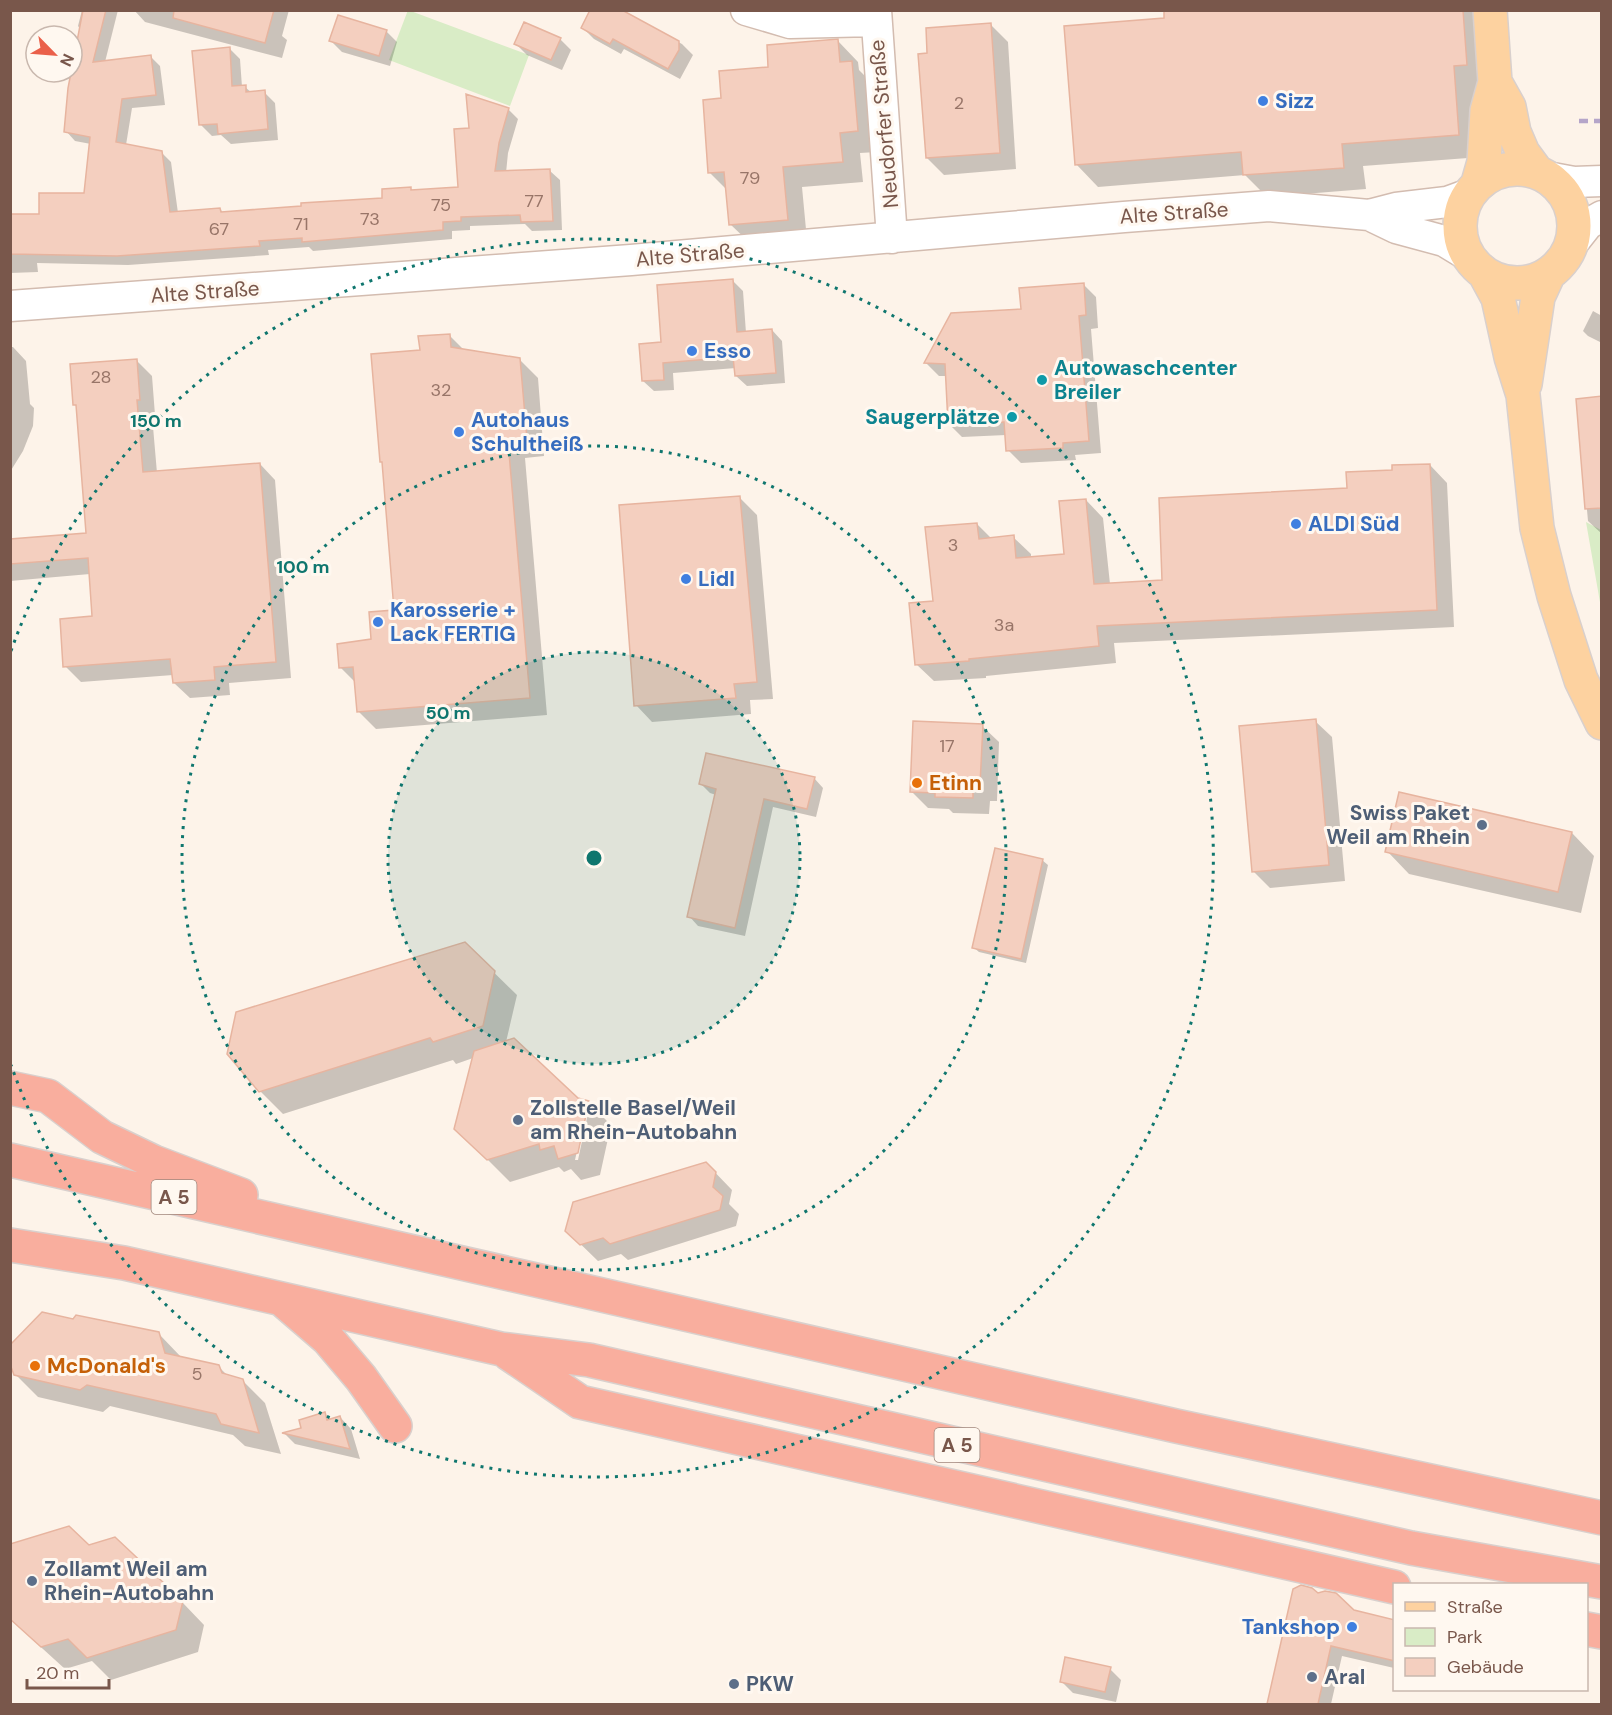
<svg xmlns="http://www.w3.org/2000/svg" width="1612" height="1715" viewBox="0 0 1612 1715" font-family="'DM Sans',sans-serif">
  <rect width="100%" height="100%" fill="#fdf3e9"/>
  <!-- green -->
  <path fill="#d9ecc6" d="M408 10 529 55 510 106 389 60Z
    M1586 522 1601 530V608Z"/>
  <!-- shadow -->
  <path fill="#0003" fill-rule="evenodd" d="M82 10H118L105 62 151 57 160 66 165 105 132 108 126 145 161 152 171 162 178 213 220 209 224 214 384 199 411 189 414 192 459 188 470 129 508 109 518 119 508 153 506 173 550 171 560 180 562 230 532 231 525 224 470 226V230L452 231V239L313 251 309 247 268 250 269 255 128 265 37 263 38 272 10 273V215L40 216 85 195 91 144 75 141 66 131 81 30 78 26Z
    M134 10H289L282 36 287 40 282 58 145 22Z
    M619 10 682 44 693 55 680 79 624 49 621 54 594 39 583 28Z
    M1165 10H1475L1489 87 1476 88 1481 157 1363 166 1366 189 1267 197 1245 175 1098 187 1076 164 1166 20Z
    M991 25 1008 42 1016 169 944 175 927 158 929 55Z
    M386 31 397 42 390 66 342 52 331 41Z
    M560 39 571 50 562 70 527 55 516 44Z
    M838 41 858 62 859 70 872 83 877 152 860 153 863 182 802 187 807 240 751 244 730 224 727 190 710 173 723 100 770 68Z
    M229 48 240 59 242 87H245L252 93 264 92 275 103 278 140 231 144 221 135 212 136 201 125Z
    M732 280 743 291 746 333 772 330 782 341 785 383 747 386 736 376V368L673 373 674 390 654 391 643 381 663 344Z
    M1083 284 1096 297 1098 328 1091 329 1101 453 1075 455 1076 460 1021 463 1008 450 1006 435 962 437 949 424 947 376H939L926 363 1023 310Z
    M1593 311 1602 316V343L1588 336 1583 331Z
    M449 335 465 351 520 360 538 378 544 456 525 458 547 715 376 729 358 711 356 683 341 668 373 640 395 611 421 351Z
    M10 347H13L26 361 30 404 34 408 33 426 23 451 10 472Z
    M136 360 152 376 155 415H152L157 473 260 464 275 480 291 678 229 683 230 695 190 698 174 683 173 675 81 682 65 666 94 617 90 574 10 581V541L87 535 77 407 75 404Z
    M1602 398V534L1588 521 1577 400Z
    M1430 465 1447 483 1454 627 1114 643 1116 663 986 676V678L934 681 916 664 934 602 977 524 992 539 1013 537 1031 554V559L1066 555 1086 500 1103 518 1110 584 1164 581 1348 490 1394 472Z
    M740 498 757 515 773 699 750 700 751 714 652 722 636 705Z
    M1315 721 1332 737 1345 881 1270 888 1253 871Z
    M982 726 999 742 997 801H990L989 814 953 813 949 809 928 808 911 791Z
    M814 778 823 788 816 817 773 807 745 936 698 926 689 916 716 795 710 793 701 784Z
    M1572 833 1594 856 1581 913 1409 874 1387 851Z
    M1042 860 1048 865 1026 963 979 952 973 947Z
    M465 944 517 995 506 1042 578 1099 588 1102 611 1125 600 1175 581 1180 571 1169 564 1172 559 1167 510 1182 456 1128 473 1058 456 1064 453 1060 283 1114 260 1091ZM587 1105 589 1108 578 1160H575Z
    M706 1163 732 1190 729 1204 739 1214 736 1226 628 1260 621 1254 598 1261 567 1231Z
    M73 1320 159 1334 182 1358 219 1367 228 1376 242 1380 265 1403 281 1454 245 1446 233 1435 110 1406 103 1412 38 1397 16 1375Z
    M325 1414 331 1420 340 1417 351 1429 360 1459 295 1444 285 1434 303 1429Z
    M89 1547 182 1602 204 1625 198 1652 111 1680 92 1661 65 1669 10 1619Z
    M1294 1590 1318 1595 1353 1612 1394 1621V1668L1342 1656 1331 1704H1269Z
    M1110 1669 1121 1680 1116 1702 1073 1693 1062 1682Z"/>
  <!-- building -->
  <path fill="#f4cfbf" stroke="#e7b49f" stroke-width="1.5" d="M83 10H106L93 62 151 55 156 95 122 99 116 142 162 151 170 212 220 208 221 212 301 206V203L382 198V189L411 187V190L458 187 454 129 469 128 466 94 509 108 499 143 495 171 550 169 553 221 521 222 520 215 461 217V221L443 222V230L302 242V238L259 241 260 246 117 256 10 254V214H39V193H84L90 137 64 132 68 88Z
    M174 10H274L265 43 173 18Z
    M590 10H622L679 41V50L668 69 613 39 610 44 581 28Z
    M1463 10 1467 65 1454 66 1459 135 1342 144 1344 168 1286 172 1243 175 1241 152 1075 165 1064 26 1164 18V11Z
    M338 15 387 30 379 56 329 41Z
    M524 22 561 38 551 60 514 44Z
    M991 23 1000 153 926 158 918 54 927 53 926 28Z
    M838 39 840 62 852 61 858 131 840 133 843 162 783 167 788 220 729 225 724 172 708 173 703 100 721 98 719 71 768 67 767 45Z
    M230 47 232 86 246 85V92L265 90 268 129 218 134 217 124 199 125 192 51Z
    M733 279 737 332 772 329 776 373 735 376 733 357 663 363 664 380 642 381 639 344 661 342 657 285Z
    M1084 283 1086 315 1079 316 1089 441 1063 443V448L1006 451 1004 422 948 424 945 364 924 363 951 313 1021 309 1019 288Z
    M450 334 451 347 520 358 527 439 508 441 530 698 357 712 353 667 339 668 337 644 371 639 369 612 394 610 382 462H380L371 354 420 350 418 336Z
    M137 359 140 400H137L143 472 260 463 276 662 214 667 215 680 173 683 170 659 63 667 60 619 92 616 88 558 10 564V539L86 533 76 405H73L70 364Z
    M1602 396V508L1585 509 1576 399Z
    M1430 464 1437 610 1097 626 1099 646 969 659V661L915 665 909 603 933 601 925 527 977 523 979 539 1014 535 1016 558 1064 554 1059 501 1086 499 1094 584 1162 580 1159 498 1347 488 1346 472 1392 470V465Z
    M740 496 757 682 734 684 736 698 634 706 619 505Z
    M1316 719 1329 865 1252 872 1239 726Z
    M913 721 983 724 980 785H973V798L935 797V793L910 792Z
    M706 753 815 777 807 809 764 799 735 928 687 917 716 789 699 784Z
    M1399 792 1572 832 1558 892 1385 852Z
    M995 848 1043 859 1021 959 972 948Z
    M465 942 495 971 483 1026 433 1042 430 1038 259 1092 227 1054 236 1012Z
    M514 1038 578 1098 589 1101 578 1153 558 1159 554 1146 540 1150 539 1144 487 1160 454 1129 474 1051Z
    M706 1162 716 1172 713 1187 723 1196 720 1210 610 1244 603 1238 580 1245 565 1231 573 1202Z
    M42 1312 73 1319 76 1315 159 1332 165 1353 219 1365 222 1373 243 1379 259 1433 221 1424 216 1414 87 1385 80 1390 14 1375 10 1364V1345Z
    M325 1412 327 1420 340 1416 350 1449 282 1433 301 1428 299 1420Z
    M69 1526 89 1545 115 1537 183 1601 176 1630 87 1658 68 1639 41 1647 10 1619V1544Z
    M1301 1585 1312 1588 1318 1593 1325 1591 1336 1593 1354 1610 1395 1620V1661L1331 1646 1318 1704H1267L1293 1589Z
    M1065 1657 1111 1667 1105 1692 1060 1682Z"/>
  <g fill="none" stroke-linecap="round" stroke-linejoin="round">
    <defs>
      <path id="minor" d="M746 10 790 23 875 21
        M876 10 892 238
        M1547 177 1574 182 1602 181
        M1369 215 1396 228 1444 241 1467 255
        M1569 248 1588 224 1602 216
        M10 306 631 260 1124 217 1269 206 1369 215 1396 208 1447 202 1469 194"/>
      <path id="major" d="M1495 82 1509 107 1514 132 1523 153 1537 172
        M1460 226a57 57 0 1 1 114 0a57 57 0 1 1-114 0Z
        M1478 183 1484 162 1487 111 1495 82 1490 10
        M1485 274 1498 298 1511 357 1523 395 1537 528 1554 596 1581 680 1602 723
        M1525 384 1538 297 1549 273"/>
      <path id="highway" d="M10 1088 48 1096 102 1137 154 1162 241 1195
        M10 1160 1176 1426 1602 1518
        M10 1245 124 1263 501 1349 589 1360 1411 1548 1602 1582
        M285 1302 328 1339 361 1378 395 1426
        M508 1353 580 1402 1394 1587
        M1586 1629 1602 1632"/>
    </defs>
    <!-- minor casing -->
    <use href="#minor" stroke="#d3bcb0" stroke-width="33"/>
    <!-- major casing -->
    <use href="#major" stroke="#d9d0cd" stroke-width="36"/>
    <!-- highway casing -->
    <use href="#highway" stroke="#d9d0cd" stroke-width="36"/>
    <!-- minor -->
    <use href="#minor" stroke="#fff" stroke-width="30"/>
    <!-- major -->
    <use href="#major" stroke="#fdd2a0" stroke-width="33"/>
    <!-- highway -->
    <use href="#highway" stroke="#f9ae9e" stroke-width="33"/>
    <!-- rail -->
    <path stroke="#b5a5c9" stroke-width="4.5" stroke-dasharray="9 6" stroke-linecap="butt" d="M1579 121H1602"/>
  </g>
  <!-- distance rings -->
  <circle cx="594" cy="858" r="206" fill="#0f766e" fill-opacity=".12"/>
  <g fill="none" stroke="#0f766e" stroke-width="3" stroke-dasharray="3 6">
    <circle cx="594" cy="858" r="206"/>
    <circle cx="594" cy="858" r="412"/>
    <path d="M11 651A619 619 0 1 1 11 1065"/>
  </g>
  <!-- markers -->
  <g fill="#3f7fe0" stroke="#fff8f0" stroke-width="2">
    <circle cx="1263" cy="101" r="6"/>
    <circle cx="692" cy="351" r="6"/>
    <circle cx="459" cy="432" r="6"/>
    <circle cx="1296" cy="524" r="6"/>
    <circle cx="686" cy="579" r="6"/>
    <circle cx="378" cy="622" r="6"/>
    <circle cx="1352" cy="1627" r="6"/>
  </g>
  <g fill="#0f9aa8" stroke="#fff8f0" stroke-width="2">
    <circle cx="1042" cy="380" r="6"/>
    <circle cx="1012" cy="417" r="6"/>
  </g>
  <g fill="#e8710a" stroke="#fff8f0" stroke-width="2">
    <circle cx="917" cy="783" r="6"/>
    <circle cx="35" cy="1366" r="6"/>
  </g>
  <g fill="#5c6f8a" stroke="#fff8f0" stroke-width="2">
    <circle cx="1482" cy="825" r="6"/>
    <circle cx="518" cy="1120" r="6"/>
    <circle cx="32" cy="1581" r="6"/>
    <circle cx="1312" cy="1677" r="6"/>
    <circle cx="734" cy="1684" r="6"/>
  </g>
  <g text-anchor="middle" stroke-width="6" stroke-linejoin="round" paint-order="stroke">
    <!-- number labels -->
    <g font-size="18" fill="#987568">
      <text x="959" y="109">2</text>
      <text x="750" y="184">79</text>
      <text x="534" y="207">77</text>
      <text x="441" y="211">75</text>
      <text x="370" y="225">73</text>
      <text x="301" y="230">71</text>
      <text x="219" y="235">67</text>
      <text x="101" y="383">28</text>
      <text x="441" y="396">32</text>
      <text x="953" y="551">3</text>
      <text x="1004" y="631">3a</text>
      <text x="947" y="752">17</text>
      <text x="197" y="1380">5</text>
    </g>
    <!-- shield labels -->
    <g fill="#fff8f0" stroke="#a1877c" stroke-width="1.5">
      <rect x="151.5" y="1180" width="45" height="34" rx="4.5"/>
      <rect x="934.5" y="1428" width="45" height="34" rx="4.5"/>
    </g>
    <g font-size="20" font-weight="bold" fill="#79574b">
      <text x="174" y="1204">A 5</text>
      <text x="957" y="1452">A 5</text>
    </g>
    <!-- shop labels -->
    <g font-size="21" font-weight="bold" fill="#366cbe" stroke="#fff8f0" text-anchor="start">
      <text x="1275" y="108">Sizz</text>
      <text x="704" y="358">Esso</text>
      <text x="471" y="427">Autohaus<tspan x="471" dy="24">Schultheiß</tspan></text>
      <text x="1308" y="531">ALDI Süd</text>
      <text x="698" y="586">Lidl</text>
      <text x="390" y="617">Karosserie +<tspan x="390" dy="24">Lack FERTIG</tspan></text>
      <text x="1340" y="1634" text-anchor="end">Tankshop</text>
    </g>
    <!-- street labels -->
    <g font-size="21" fill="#79574b" stroke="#fff8f0">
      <text transform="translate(884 124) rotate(-95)" y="7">Neudorfer Straße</text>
      <text transform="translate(1174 213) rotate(-4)" y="7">Alte Straße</text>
      <text transform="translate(690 255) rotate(-5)" y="7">Alte Straße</text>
      <text transform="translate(205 292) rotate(-4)" y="7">Alte Straße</text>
    </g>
    <!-- culture labels -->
    <g font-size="21" font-weight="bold" fill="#0d838f" stroke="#fff8f0" text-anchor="start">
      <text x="1054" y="375">Autowaschcenter<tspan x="1054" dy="24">Breiler</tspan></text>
      <text x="1000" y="424" text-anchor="end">Saugerplätze</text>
    </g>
    <!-- food labels -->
    <g font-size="21" font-weight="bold" fill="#c56008" stroke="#fff8f0" text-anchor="start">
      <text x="929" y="790">Etinn</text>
      <text x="47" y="1373">McDonald's</text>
    </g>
    <!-- service labels -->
    <g font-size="21" font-weight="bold" fill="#4e5e75" stroke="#fff8f0" text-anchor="start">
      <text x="1470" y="820" text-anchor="end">Swiss Paket<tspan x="1470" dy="24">Weil am Rhein</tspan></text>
      <text x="530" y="1115">Zollstelle Basel/Weil<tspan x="530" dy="24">am Rhein-Autobahn</tspan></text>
      <text x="44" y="1576">Zollamt Weil am<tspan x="44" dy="24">Rhein-Autobahn</tspan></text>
      <text x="1324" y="1684">Aral</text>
      <text x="746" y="1691">PKW</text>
    </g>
  </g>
  <circle cx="594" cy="858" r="9" fill="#0f766e" stroke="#fff8f0" stroke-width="3"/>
  <g font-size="18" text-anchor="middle" font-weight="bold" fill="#0f766e" stroke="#fff8f0" stroke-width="6" stroke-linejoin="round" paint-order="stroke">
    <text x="156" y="427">150 m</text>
    <text x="303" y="573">100 m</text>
    <text x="448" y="719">50 m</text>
  </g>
  <!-- border -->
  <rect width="1612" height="1715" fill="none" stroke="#79574b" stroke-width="24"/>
  <!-- legend -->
  <rect x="1393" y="1583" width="195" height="108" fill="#fff8f0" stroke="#c9b8ae" stroke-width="1.5"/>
  <rect x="1405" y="1602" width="30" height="9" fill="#fdd2a0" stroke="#c9b8ae" stroke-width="1.5"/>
  <text x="1447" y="1613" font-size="18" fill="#79574b">Straße</text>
  <rect x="1405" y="1628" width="30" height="18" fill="#d9ecc6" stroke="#c9b8ae" stroke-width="1.5"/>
  <text x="1447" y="1643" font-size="18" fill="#79574b">Park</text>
  <rect x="1405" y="1658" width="30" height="18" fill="#f4cfbf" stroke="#c9b8ae" stroke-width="1.5"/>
  <text x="1447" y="1673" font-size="18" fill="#79574b">Gebäude</text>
  <!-- north arrow -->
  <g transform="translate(54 54) rotate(115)"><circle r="28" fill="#fff8f0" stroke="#c9b8ae" stroke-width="1.5"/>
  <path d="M0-4.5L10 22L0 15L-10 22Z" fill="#ea604a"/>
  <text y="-9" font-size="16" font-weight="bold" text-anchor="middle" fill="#79574b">N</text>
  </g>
  <!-- scale -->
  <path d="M27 1679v9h82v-9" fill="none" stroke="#79574b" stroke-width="3"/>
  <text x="36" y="1679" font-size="18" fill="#79574b" stroke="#fff8f0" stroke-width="4.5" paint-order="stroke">20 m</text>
</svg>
